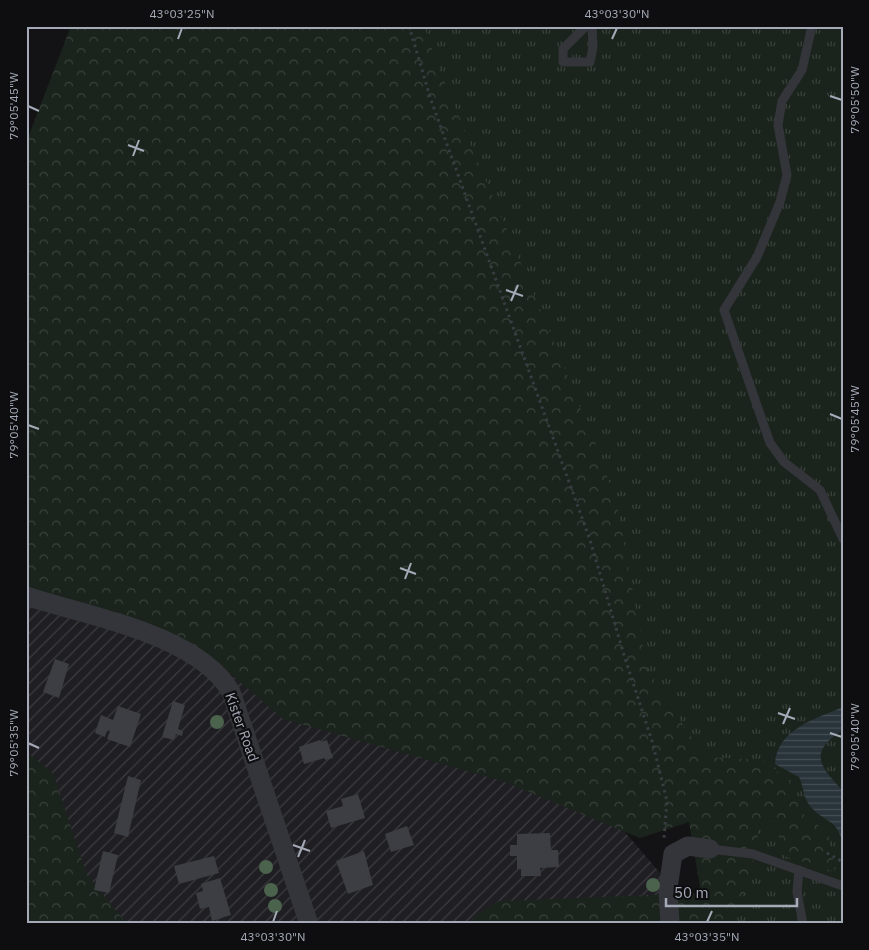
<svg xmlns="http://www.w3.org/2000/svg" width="869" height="950" viewBox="0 0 869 950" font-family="'IBM Plex Sans',sans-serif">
  <defs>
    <pattern id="industrial-furrows" width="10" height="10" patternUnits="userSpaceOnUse" patternTransform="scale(1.25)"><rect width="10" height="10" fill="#1f1f23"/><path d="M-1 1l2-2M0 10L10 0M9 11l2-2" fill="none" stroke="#3d3d41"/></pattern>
    <pattern id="grass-tufts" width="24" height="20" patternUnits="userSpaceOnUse" patternTransform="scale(1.25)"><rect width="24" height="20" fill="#1b241c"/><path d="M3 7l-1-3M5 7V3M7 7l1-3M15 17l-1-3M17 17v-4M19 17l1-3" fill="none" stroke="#39413b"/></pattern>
    <pattern id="forest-crowns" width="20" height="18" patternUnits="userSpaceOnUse" patternTransform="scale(1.25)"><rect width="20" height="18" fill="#1b241c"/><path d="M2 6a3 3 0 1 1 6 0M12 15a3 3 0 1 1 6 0" fill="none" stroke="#39413b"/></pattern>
    <pattern id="water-rules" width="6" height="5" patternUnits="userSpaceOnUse" patternTransform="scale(1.25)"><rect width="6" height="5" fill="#28333a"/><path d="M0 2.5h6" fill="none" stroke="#444e54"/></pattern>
  </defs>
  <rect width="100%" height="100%" fill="#131315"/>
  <!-- industrial -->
  <path fill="url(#industrial-furrows)" d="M26 553 580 780 704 924H26Z"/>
  <!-- grass -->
  <path fill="url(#grass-tufts)" d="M405 26H843V924H728Z"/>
  <!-- forest -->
  <path fill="url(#forest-crowns)" d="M71 26H424L439 69 557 349 616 499 647 669 704 757 764 760 790 782 801 812 828 833 835 872 784 856 775 822 760 820 756 849 735 924H467L476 915 499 901 701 893 689 822 640 838 502 781 283 719 226 670 26 599V143Z
    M26 752 53 773 87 875 127 924H26Z"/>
  <!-- water -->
  <path fill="url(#water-rules)" d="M843 707V730C807 753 820 766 843 791V847C838 815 822 824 808 803 804 797 803 785 799 777L775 764C777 729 815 719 843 707Z"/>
  <!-- building -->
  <path fill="#3d3e43" d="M55 659 69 664 59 698 43 692Z
    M173 701 185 705 178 729 183 731 182 736 176 734 174 740 162 737Z
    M118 706 141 714 130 747 107 739 110 731 107 730 105 737 95 733 101 715 113 720Z
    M320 740 321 742 327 740 333 758 325 760V758L304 764 299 747Z
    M128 776 141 780 128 837 114 833Z
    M358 794 365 818 331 828 326 811 343 806 341 799Z
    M407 826 414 845 391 852 385 834Z
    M550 833 551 850H558L559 867 540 868 541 876H521V869H517V856H510V845H517V834Z
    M103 851 118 855 109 893 94 890Z
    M364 851 373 885 348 894 336 861Z
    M214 856 219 873 179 884 174 866Z
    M220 878 231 915 212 921 209 907 200 909 196 893 203 891 201 884Z"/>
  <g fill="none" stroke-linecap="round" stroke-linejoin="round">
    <!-- path -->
    <path stroke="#3a3c42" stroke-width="3" stroke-dasharray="2.5 4" stroke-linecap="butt" d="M409 26 431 100 590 540 624 655 652 741 667 801 664 838
      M827 853 843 862"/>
    <!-- lane -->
    <path stroke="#34353b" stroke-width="9" d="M586 26 563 49V62H590L593 47 592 26
      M812 26 802 70 782 101 778 125 787 175 780 202 757 257 724 310 770 443 784 462 820 490 843 539
      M710 849 753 854 843 886
      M799 870 797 892 803 924"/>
    <!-- street -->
    <path stroke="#34353b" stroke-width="19" d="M26 596C87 616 197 634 231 692L309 924
      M670 924 668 888 673 854 688 846 710 849"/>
  </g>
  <!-- trees -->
  <g fill="#4b634d">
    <circle cx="217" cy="722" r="7"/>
    <circle cx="266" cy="867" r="7"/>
    <circle cx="653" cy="885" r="7"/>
    <circle cx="271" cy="890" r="7"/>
    <circle cx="275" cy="906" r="7"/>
  </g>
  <!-- ticks -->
  <path fill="none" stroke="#a4aab7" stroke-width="2" d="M178 39 182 28M612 39 617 28M830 96 842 100M28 106 39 111M128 145 144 151M133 156 139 140M506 290 523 296M511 301 518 285M830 414 842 419M28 425 39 429M400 568 416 574M405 579 411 563M778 713 795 719M783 724 790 708M830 733 842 737M28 743 39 748M293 845 310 851M298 857 305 840M273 922 277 911M707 922 712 911"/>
  <g text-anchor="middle" stroke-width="4.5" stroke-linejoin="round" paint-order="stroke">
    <!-- street labels -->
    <g font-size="14" fill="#a4aab7" stroke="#0e0e10">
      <text transform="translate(242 727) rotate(70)" y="5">Kister Road</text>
    </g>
  </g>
  <!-- border -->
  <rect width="869" height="950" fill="none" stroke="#0e0e10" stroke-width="55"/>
  <!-- scale -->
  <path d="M666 898v8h131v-8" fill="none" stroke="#a4aab7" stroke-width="2.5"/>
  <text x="674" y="898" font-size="15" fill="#a4aab7" stroke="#0e0e10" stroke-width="4" paint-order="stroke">50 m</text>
  <rect x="28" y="28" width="814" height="894" fill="none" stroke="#a4aab7" stroke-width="2"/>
  <g font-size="12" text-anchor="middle" fill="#a4aab7">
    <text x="182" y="18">43°03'25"N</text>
    <text x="617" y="18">43°03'30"N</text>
    <text transform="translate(855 100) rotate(-90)" y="4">79°05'50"W</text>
    <text transform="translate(14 106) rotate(-90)" y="4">79°05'45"W</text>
    <text transform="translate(855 419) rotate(-90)" y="4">79°05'45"W</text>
    <text transform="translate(14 425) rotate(-90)" y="4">79°05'40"W</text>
    <text transform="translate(855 737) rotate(-90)" y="4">79°05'40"W</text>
    <text transform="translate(14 743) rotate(-90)" y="4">79°05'35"W</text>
    <text x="273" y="941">43°03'30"N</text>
    <text x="707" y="941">43°03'35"N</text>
  </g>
</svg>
